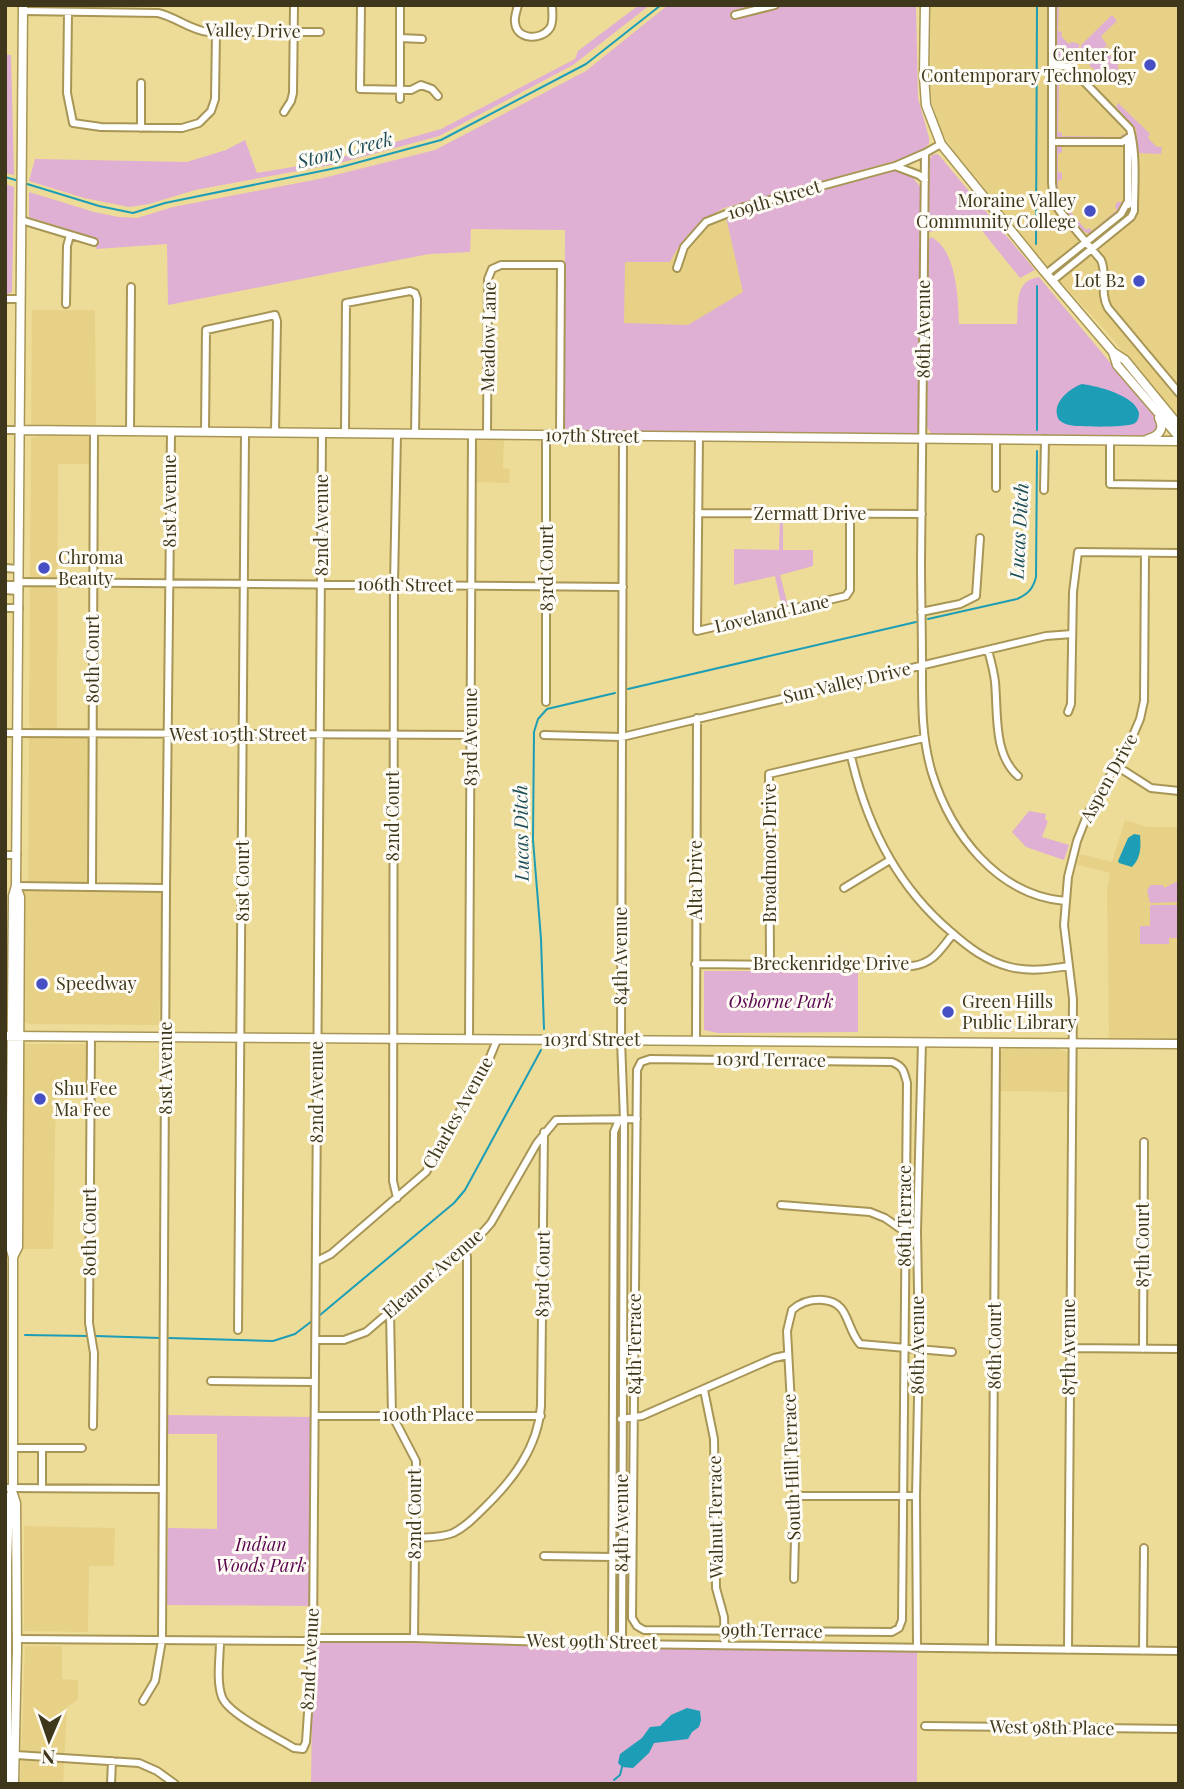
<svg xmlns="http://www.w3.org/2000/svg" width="1184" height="1789" viewBox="0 0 1184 1789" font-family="'Playfair Display',serif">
  <rect width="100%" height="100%" fill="#eddb98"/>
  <!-- built -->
  <path fill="#e6d186" d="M931 5H1179V418L1103 328 1042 262 960 161 941 131 932 102 930 86Z
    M724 208 744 292 688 325 624 324V262H670L679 243 700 221Z
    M32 310H95L96 427 31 426Z
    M41 435H84L91 439 92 464H58L57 731 29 727 31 438Z
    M476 437H504L503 468 510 469 509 483 475 482Z
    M29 737H90L89 885 28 882Z
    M1125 820 1147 827H1179V1041H1109L1107 889 1110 873 1077 865 1080 854 1112 862Z
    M23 890 163 891 159 1025 30 1024 23 1021Z
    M24 1044H91L90 1086H56L53 1249H20Z
    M1006 1048 1059 1049 1067 1052 1068 1092 999 1091V1056L1003 1049Z
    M24 1526 115 1528 114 1566H89L88 1632 24 1631Z
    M25 1646H62V1679L78 1680V1700L67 1707 63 1784H20Z"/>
  <!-- green -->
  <path fill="#dfafd4" d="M639 5H650L573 65 439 136 336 164 195 190 149 204 129 207 84 198 29 181 35 159 187 162 226 150 245 140 257 173 328 161 441 129 575 59 578 51Z
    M668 5H916L918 98 929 138V144L916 155 724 208C699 222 683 236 670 262H625L624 323 688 325 743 292 726 217 897 169 912 176 921 188V430L916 435 567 431 564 424 565 230 471 229 470 252 429 254 168 305 167 244 96 249 95 238 29 217V192L94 212 119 217 137 218 173 207 319 179 435 150 586 71Z
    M1056 5H1059L1058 31 1062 32 1061 36 1069 44 1072 42 1079 44V63L1060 62 1056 58Z
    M1112 15 1117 21 1101 36 1107 45 1087 64 1080 63 1081 45Z
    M1109 45 1106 51 1119 64 1117 66 1119 68 1106 80 1089 65Z
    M5 55H11L14 175 5 173Z
    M1060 68H1066L1081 82 1077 84 1076 80H1063L1062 84H1059L1058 132 1062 133V136L1121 137 1123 133V138H1057L1055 74Z
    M1118 103 1150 134 1148 138 1157 147H1162L1161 154 1138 153 1136 129 1116 107Z
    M1059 145 1062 146V152L1058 154V172L1062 173V179L1058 181V195L1062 196 1060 199 1086 230 1089 228 1092 231 1117 210 1115 207 1117 202H1124L1120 211 1092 234C1083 233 1080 228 1074 222 1049 195 1055 184 1055 149Z
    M938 154 1035 270 1020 278 975 222 930 232 928 230 930 159 932 155Z
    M5 184 14 187 12 292 5 295Z
    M931 237C957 250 958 299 959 324H1017C1019 303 1014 281 1039 277L1156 418 1159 431 1144 437 932 434 927 428V241Z
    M780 517H783V550H813V566L780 575 788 606 782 608 775 576 734 585V549L779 550Z
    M1029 811 1046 814 1045 820 1048 821 1042 837 1069 845 1064 860 1026 847 1012 832Z
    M1176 882H1179V902L1150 903 1147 890 1151 885H1163L1164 888Z
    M1150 905H1179V938H1169V944H1140V926H1150Z
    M704 971H858V1032L718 1033 704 1030Z
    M167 1415 313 1417 312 1606 166 1605 168 1528 217 1529V1434H167Z
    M316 1642 917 1650V1784H311L313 1652Z"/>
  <!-- water -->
  <path fill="#1d9eb6" d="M1082 384C1097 386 1135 395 1139 413 1139 417 1138 421 1135 423 1129 428 1078 427 1069 425 1065 424 1063 423 1059 420 1050 405 1068 389 1082 384Z
    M1134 834 1140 835C1141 847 1141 858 1132 867L1119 863 1118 861 1128 838Z
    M687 1708 700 1711 701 1720 699 1727 692 1732 688 1739 654 1743 649 1753 633 1768 622 1767 618 1763 620 1754 642 1738 650 1727 660 1726 671 1715Z"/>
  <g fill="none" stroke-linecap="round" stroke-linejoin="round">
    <!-- stream -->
    <path stroke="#1d9eb6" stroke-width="2" d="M5 177 19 181
      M24 183 99 206 133 213 165 203 341 167 441 140 586 64 661 5
      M1036 244 1037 5
      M1037 286V430
      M928 619 1017 599C1028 594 1033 589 1036 577L1037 451
      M628 689 916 622
      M544 1029 541 939 533 840 534 732 538 719 547 709 615 693
      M320 1315 454 1203 465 1190 541 1050
      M25 1335 87 1336
      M96 1336 160 1338
      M169 1338 273 1341 295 1334 312 1321
      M614 1780 620 1775 622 1767"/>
    <defs>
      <path id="street" d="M361 5 360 89 411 90 421 85 432 89 438 96
        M518 5C517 10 514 17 515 22 516 40 541 41 550 28 554 22 552 12 552 5
        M1052 5V183L1054 201 1059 210 1101 260C1108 276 1099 292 1108 308L1179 393
        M23 11 158 13C176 17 190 30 208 32H320
        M68 12 67 93 73 123 101 127 182 128 199 123 211 111 215 99 216 32
        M735 15 775 5
        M400 38 422 39
        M1052 65 1070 67 1130 129C1137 155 1134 185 1134 211L1131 217 1052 281
        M141 83V128
        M400 99V5
        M284 112 291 101 293 93 294 5
        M1128 139V205
        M1052 142H1122L1128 138
        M941 144 925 153C924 290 922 426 921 562 921 595 922 629 922 663 922 701 921 736 932 773 951 834 997 895 1065 901
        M895 166 919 175 925 180
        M21 220 94 242
        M677 268 684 247 706 222 744 207 895 166 925 153
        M1046 274 1121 214 1127 203
        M5 299H21
        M66 304 67 246 70 235
        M5 430H20
        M130 431 131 287
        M205 432 206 330 275 315 277 321 275 432
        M345 433 346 303 410 291 415 293 417 299 415 434
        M397 434 394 584 393 1181 397 1198
        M487 434 488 279 492 269 501 265H561L560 435
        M546 435V702
        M699 437 697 631 846 596 850 590V514
        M1110 441V484L1179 485
        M996 488V439
        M1044 490 1045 439
        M698 513 922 514
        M5 568 19 569
        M19 582 623 587
        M5 585H19
        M5 590 19 591
        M5 608H19
        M921 612 960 604 976 596 980 538
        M988 650C991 661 994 672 995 682 998 713 993 754 1018 776
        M1068 712 1071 704 1073 592 1078 552 1179 553
        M5 733 471 735
        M544 735 622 737 1046 636 1072 634
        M851 756C866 823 897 886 950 931 968 947 986 961 1010 967 1030 972 1049 969 1069 966
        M1115 765 1151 788 1179 791
        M5 855H17
        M16 886 166 888
        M92 887 94 431
        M844 888 890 860
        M695 964 912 966C934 963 940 950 953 934
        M770 964 769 774 924 738
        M91 1037 89 1323 94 1353 93 1426
        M469 1039 472 434
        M696 1041 697 718
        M650 1059 892 1062C903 1066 904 1071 907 1083L902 1620 899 1628 892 1632 644 1630 637 1626 632 1618 637 1070 641 1062Z
        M781 1205 870 1212 885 1218 905 1232 917 1231
        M465 1248 467 1257V1415
        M317 1261 331 1254 426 1172 490 1057 497 1040
        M390 1312 392 1415 416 1461 414 1638
        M238 1330 245 432
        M316 1340H344L366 1332 484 1231 491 1223 537 1143 556 1120 637 1119
        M1070 1348 1179 1349
        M1143 1349 1144 1142
        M211 1381 315 1382
        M704 1390 714 1439 716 1588 724 1617 725 1645
        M316 1416H541
        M621 1419 642 1416 774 1358 788 1355
        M13 1448H82
        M5 1488 163 1489
        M42 1488V1448
        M796 1496H916
        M415 1538C427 1537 441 1538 453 1533 465 1527 474 1518 483 1509 512 1481 538 1448 541 1406L544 1132
        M544 1556 613 1557
        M794 1579 796 1496 787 1331 792 1310C801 1302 810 1299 823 1300 850 1302 845 1327 860 1344L952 1352
        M16 1639 304 1641 313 1638H414L622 1644 1179 1651
        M220 1641C220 1658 216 1681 222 1697 228 1714 278 1738 294 1748L303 1749 306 1742 313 1638 322 433
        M612 1643 614 1132 619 1120
        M622 1644 624 1120 621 1040 623 436
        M917 1647 916 1496 919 1350 917 1231 922 1042
        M992 1649 996 1043
        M1068 1650 1073 999 1064 925 1068 877 1077 841 1088 813 1131 740 1140 719 1144 701 1145 553
        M1143 1651 1144 1548
        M143 1701 155 1681 162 1640 166 888 171 432
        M925 1726 1179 1729
        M16 1755 139 1763 157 1771 175 1784
        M111 1784 112 1761"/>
      <path id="secondary" d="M925 5 924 76 926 105 941 144 1043 270 1113 352 1125 360 1179 426
        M1113 352 1117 365 1179 437
        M20 430 1179 441
        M1148 439C1159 436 1165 429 1159 418
        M5 1036 1179 1044
        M13 1257 18 1247 20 897 16 886 23 5
        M13 1494 16 1503 17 1648 14 1784
        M7 1784V1563L9 1501 13 1488V1257L10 1246 13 896 16 886"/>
    </defs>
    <!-- street casing -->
    <use href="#street" stroke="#a89656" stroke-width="10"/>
    <!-- secondary casing -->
    <use href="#secondary" stroke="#a89656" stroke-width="11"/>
    <!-- street -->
    <use href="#street" stroke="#fff" stroke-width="6"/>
    <!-- secondary -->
    <use href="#secondary" stroke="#fff" stroke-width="8"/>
  </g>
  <!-- markers -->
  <g fill="#464fc4" stroke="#fefcf5" stroke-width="2.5">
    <circle cx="1150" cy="65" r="7"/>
    <circle cx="1090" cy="211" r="7"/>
    <circle cx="1139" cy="281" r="7"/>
    <circle cx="44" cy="568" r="7"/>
    <circle cx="42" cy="984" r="7"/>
    <circle cx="948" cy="1012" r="7"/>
    <circle cx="40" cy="1099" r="7"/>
  </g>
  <g text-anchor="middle" stroke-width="6" stroke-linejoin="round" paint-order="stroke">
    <!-- street labels -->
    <g font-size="18" fill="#3e371b" stroke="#fefcf5">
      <text transform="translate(253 31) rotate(1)" y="6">Valley Drive</text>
      <text transform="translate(774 200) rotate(-17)" y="6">109th Street</text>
      <text transform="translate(924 329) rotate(-90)" y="6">86th Avenue</text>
      <text transform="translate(489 337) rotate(-89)" y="6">Meadow Lane</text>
      <text transform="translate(592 436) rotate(1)" y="6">107th Street</text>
      <text transform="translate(170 501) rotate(-90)" y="6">81st Avenue</text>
      <text x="810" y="520">Zermatt Drive</text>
      <text transform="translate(322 525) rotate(-90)" y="6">82nd Avenue</text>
      <text transform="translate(547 568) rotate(-90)" y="6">83rd Court</text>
      <text transform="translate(405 585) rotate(1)" y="6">106th Street</text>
      <text transform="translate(772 614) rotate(-13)" y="6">Loveland Lane</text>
      <text transform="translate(93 659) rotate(-90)" y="6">80th Court</text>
      <text transform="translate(847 683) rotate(-13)" y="6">Sun Valley Drive</text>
      <text x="238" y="741">West 105th Street</text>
      <text transform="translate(471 737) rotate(-90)" y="6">83rd Avenue</text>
      <text transform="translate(1109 778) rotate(-61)" y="6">Aspen Drive</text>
      <text transform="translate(393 816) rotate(-90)" y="6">82nd Court</text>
      <text transform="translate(770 853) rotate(-90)" y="6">Broadmoor Drive</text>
      <text transform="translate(696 880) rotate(-90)" y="6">Alta Drive</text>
      <text transform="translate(243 881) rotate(-90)" y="6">81st Court</text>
      <text transform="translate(621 956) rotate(-90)" y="6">84th Avenue</text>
      <text x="831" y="970">Breckenridge Drive</text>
      <text x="592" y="1046">103rd Street</text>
      <text transform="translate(771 1060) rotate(1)" y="6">103rd Terrace</text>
      <text transform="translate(166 1068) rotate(-90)" y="6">81st Avenue</text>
      <text transform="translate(317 1092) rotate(-90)" y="6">82nd Avenue</text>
      <text transform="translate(458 1113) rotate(-61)" y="6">Charles Avenue</text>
      <text transform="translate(905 1216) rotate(-90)" y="6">86th Terrace</text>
      <text transform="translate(90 1232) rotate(-90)" y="6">80th Court</text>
      <text transform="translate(1143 1245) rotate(-90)" y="6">87th Court</text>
      <text transform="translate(433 1274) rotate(-41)" y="6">Eleanor Avenue</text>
      <text transform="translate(543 1274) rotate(-89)" y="6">83rd Court</text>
      <text transform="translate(635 1344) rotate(-90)" y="6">84th Terrace</text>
      <text transform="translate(918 1345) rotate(-90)" y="6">86th Avenue</text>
      <text transform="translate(995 1346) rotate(-90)" y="6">86th Court</text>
      <text transform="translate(1069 1347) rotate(-90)" y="6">87th Avenue</text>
      <text x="428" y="1421">100th Place</text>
      <text transform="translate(792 1467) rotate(-92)" y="6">South Hill Terrace</text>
      <text transform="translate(415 1514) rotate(-90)" y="6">82nd Court</text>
      <text transform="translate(716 1517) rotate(-91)" y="6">Walnut Terrace</text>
      <text transform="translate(622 1523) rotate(-90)" y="6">84th Avenue</text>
      <text transform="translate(772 1631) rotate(1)" y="6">99th Terrace</text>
      <text transform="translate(592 1642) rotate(1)" y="6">West 99th Street</text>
      <text transform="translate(310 1659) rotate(-87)" y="6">82nd Avenue</text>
      <text transform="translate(1052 1728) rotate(1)" y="6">West 98th Place</text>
    </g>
    <!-- poi labels -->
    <g font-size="18" fill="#3e371b" stroke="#fefcf5" text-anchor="start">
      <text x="1136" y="61" text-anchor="end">Center for<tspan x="1136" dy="21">Contemporary Technology</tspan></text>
      <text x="1076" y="207" text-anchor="end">Moraine Valley<tspan x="1076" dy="21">Community College</tspan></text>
      <text x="1125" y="287" text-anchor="end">Lot B2</text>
      <text x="58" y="564">Chroma<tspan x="58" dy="21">Beauty</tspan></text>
      <text x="56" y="990">Speedway</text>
      <text x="962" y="1008">Green Hills<tspan x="962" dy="21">Public Library</tspan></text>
      <text x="54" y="1095">Shu Fee<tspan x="54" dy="21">Ma Fee</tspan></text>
    </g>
    <!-- park labels -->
    <g font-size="18" font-style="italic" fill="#5a054f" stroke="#fefcf5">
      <text x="781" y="1008">Osborne Park</text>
      <text x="261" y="1551">Indian<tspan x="261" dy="21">Woods Park</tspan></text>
    </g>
    <!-- water labels -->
    <g font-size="19" font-style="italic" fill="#1d4e59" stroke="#fefcf5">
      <text transform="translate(345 150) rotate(-14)" y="7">Stony Creek</text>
      <text transform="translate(1019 531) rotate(-87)" y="7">Lucas Ditch</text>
      <text transform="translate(521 833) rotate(-91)" y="7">Lucas Ditch</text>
    </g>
  </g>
  <!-- border -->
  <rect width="1184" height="1789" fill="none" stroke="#3e371b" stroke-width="14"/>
  <!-- north arrow -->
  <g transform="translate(49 1740) rotate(182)" stroke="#fefcf5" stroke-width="5" paint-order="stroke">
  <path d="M0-5L12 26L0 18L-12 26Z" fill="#3e371b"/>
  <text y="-10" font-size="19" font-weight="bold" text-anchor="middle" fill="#3e371b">N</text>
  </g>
</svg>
